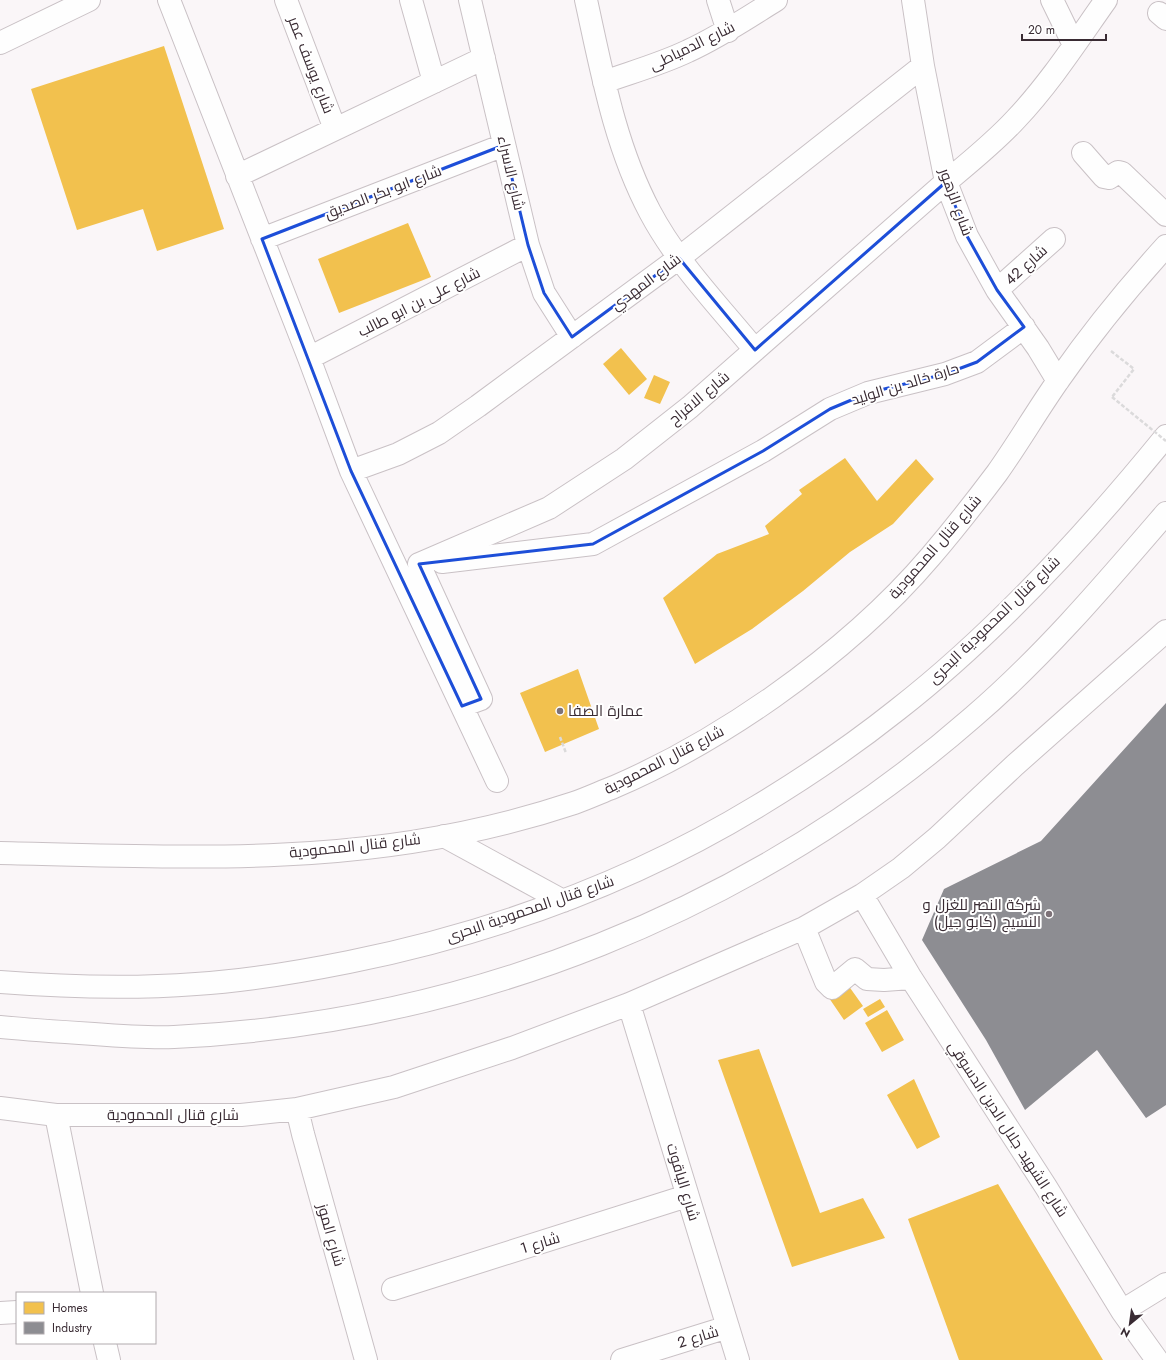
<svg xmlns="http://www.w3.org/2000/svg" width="1166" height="1360" viewBox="0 0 1166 1360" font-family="Jost,Cairo,sans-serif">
  <rect width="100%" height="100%" fill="#faf6f8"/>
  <!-- homes -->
  <path fill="#f2c14e" d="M164 46 224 229 157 251 143 209 77 230 31 89Z
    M408 223 431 277 339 313 318 259Z
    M621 348 647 379 629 395 603 364Z
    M654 375 670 382 660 404 644 398Z
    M845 458 877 501 916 459 934 479 893 524 850 552 803 591 752 629 695 664 663 598 717 554 769 534 765 526 802 494 799 490Z
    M578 669 599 729 545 752 520 693Z
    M848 985 863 1006 844 1020 829 998Z
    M880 999 885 1007 868 1017 863 1009Z
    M887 1010 904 1040 882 1052 865 1023Z
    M759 1049 820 1213 863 1198 885 1238 792 1267 718 1060Z
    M914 1079 940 1137 917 1149 887 1095Z
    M998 1184 1103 1360H959L908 1219Z"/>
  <!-- industry -->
  <path fill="#8d8d92" d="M1166 703V1105L1146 1118 1097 1050 1025 1110 986 1040 922 940 944 889 1041 841Z"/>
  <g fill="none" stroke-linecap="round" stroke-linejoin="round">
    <defs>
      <path id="minor" d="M169 0 309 358 351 471 497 781
        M286 0 335 129
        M411 0 434 82
        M470 0 528 245 544 293 572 337
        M586 0C602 73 615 146 650 212 677 263 719 306 755 350
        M718 0 728 31
        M913 0 923 66 946 182 967 236 997 290 1038 348 1058 381
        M1052 0 1074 45
        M1159 13 1166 19
        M0 43 89 0
        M604 82C632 72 661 64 688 51 719 37 747 18 776 0
        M1083 153 1104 177 1109 178 1118 172 1122 173 1166 215
        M237 176 484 58
        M262 239 504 145
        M997 290 1054 239
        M309 358 528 245
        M351 471 398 454 439 433 478 406 679 258 923 66
        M442 562 593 544 763 451 830 409 868 393 945 374 977 362 1024 327
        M419 564 549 508 624 459 690 407 946 182C970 162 995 142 1016 119 1050 83 1077 41 1106 0
        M419 564 481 699 462 706
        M0 853C103 855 208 860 311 853 400 847 490 831 574 803 588 798 601 792 614 787 670 763 723 732 773 697 831 656 886 609 931 556 954 529 976 501 997 473 1019 442 1038 409 1060 378 1092 332 1128 288 1166 246
        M862 895 911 978 1046 1187 1122 1311 1157 1360
        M804 928 826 982 832 988 855 969 867 979 884 980 911 978
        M629 1004 738 1360
        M0 1108 56 1115H241L297 1109 394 1087 512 1048 629 1004 804 928 862 895 901 868 937 838 1015 765 1166 631
        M297 1109 303 1134 366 1360
        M56 1115 92 1293
        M393 1289 687 1196
        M1122 1311 1166 1284
        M0 1313 17 1312
        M105 1343 109 1360
        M622 1360 728 1327"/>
      <path id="major" d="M444 836 563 901
        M0 982C65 987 131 989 196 984 247 981 299 972 349 962 492 933 633 882 758 806 806 777 853 745 897 710 996 633 1087 533 1166 436
        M0 1027C31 1030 62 1032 94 1034 120 1036 147 1038 174 1037 468 1023 751 911 973 717 1044 656 1105 584 1166 513"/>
    </defs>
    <!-- minor casing -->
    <use href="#minor" stroke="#c9c1c5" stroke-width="24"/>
    <!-- major casing -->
    <use href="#major" stroke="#c9c1c5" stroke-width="24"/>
    <!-- path -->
    <path stroke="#dbdadb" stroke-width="2.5" stroke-dasharray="4 2" stroke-linecap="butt" d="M1111 351 1134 369 1112 397
      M560 737 566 753"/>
    <!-- minor -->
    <use href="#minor" stroke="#fefefe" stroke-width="22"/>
    <!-- major -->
    <use href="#major" stroke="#fefefe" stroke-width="22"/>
    <!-- path-bridge -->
    <path stroke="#dbdadb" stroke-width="2.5" stroke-dasharray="4 2" stroke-linecap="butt" d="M1112 397 1166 441"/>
  </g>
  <!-- marked area -->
  <path fill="none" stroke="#1d4ed8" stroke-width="3" stroke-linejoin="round" d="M504 145 528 245 544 293 572 337 679 258 755 350 946 182 967 236 997 290 1024 327 977 362 945 374 868 393 830 409 763 451 593 544 419 564 481 699 462 706 351 471 262 239Z"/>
  <!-- markers -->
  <g fill="#7d7278" stroke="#fff" stroke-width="1.5">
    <circle cx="560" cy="711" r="4"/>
    <circle cx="1049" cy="914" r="4"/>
  </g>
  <g text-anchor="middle" stroke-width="4" stroke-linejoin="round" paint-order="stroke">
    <!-- street labels -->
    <g font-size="15" fill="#392b33" stroke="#fff">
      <text transform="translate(692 46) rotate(-26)" y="5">شارع الدمياطى</text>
      <text transform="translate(311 65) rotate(69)" y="5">شارع يوسف عمر</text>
      <text transform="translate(511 173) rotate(77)" y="5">شارع الاسراء</text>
      <text transform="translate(383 192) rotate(-21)" y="5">شارع ابو بكر الصديق</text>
      <text transform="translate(956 202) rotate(70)" y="5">شارع الزهور</text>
      <text transform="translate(1026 265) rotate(-42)" y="5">شارع 42</text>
      <text transform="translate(646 282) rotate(-37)" y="5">شارع المهدي</text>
      <text transform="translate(419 302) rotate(-27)" y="5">شارع على بن ابو طالب</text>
      <text transform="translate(905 384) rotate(-17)" y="5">حارة خالد بن الوليد</text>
      <text transform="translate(699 398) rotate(-40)" y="5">شارع الافراح</text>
      <text transform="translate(935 547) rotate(-49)" y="5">شارع قنال المحمودية</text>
      <text transform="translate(994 620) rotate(-44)" y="5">شارع قنال المحمودية البحرى</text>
      <text transform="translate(664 760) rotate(-27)" y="5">شارع قنال المحمودية</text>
      <text transform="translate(355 846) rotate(-6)" y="5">شارع قنال المحمودية</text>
      <text transform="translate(530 909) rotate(-19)" y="5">شارع قنال المحمودية البحرى</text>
      <text x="173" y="1120">شارع قنال المحمودية</text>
      <text transform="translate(1008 1129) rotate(57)" y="5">شارع الشهيد جلال الدين الدسوقي</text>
      <text transform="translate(683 1182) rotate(73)" y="5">شارع الياقوت</text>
      <text transform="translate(331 1235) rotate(74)" y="5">شارع الموز</text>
      <text transform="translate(540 1243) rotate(-17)" y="5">شارع 1</text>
      <text transform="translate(698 1337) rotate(-17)" y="5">شارع 2</text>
    </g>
    <!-- poi labels -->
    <g font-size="15" fill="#392b33" stroke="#fff" text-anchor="start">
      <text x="568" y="716">عمارة الصفا</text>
      <text x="1041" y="910" text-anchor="end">شركة النصر للغزل و<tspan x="1041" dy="17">النسيج (كابو جيل)</tspan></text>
    </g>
  </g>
  <!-- legend -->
  <rect x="16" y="1292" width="140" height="52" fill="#ffffff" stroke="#b0aaad"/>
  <rect x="24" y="1302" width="20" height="12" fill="#f2c14e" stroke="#b0aaad"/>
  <text x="52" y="1312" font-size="12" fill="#392b33">Homes</text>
  <rect x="24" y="1322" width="20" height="12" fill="#8d8d92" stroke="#b0aaad"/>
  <text x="52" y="1332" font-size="12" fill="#392b33">Industry</text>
  <!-- north arrow -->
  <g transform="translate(1130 1324) rotate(209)" stroke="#ffffff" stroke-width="3" paint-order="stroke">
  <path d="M0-3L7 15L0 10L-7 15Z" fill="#392b33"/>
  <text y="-6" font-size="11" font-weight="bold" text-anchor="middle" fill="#392b33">N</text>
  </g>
  <!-- scale -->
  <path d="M1022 34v6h84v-6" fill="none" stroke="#392b33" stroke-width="2"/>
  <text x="1028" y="34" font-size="12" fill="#392b33" stroke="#ffffff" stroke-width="3" paint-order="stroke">20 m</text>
</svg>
